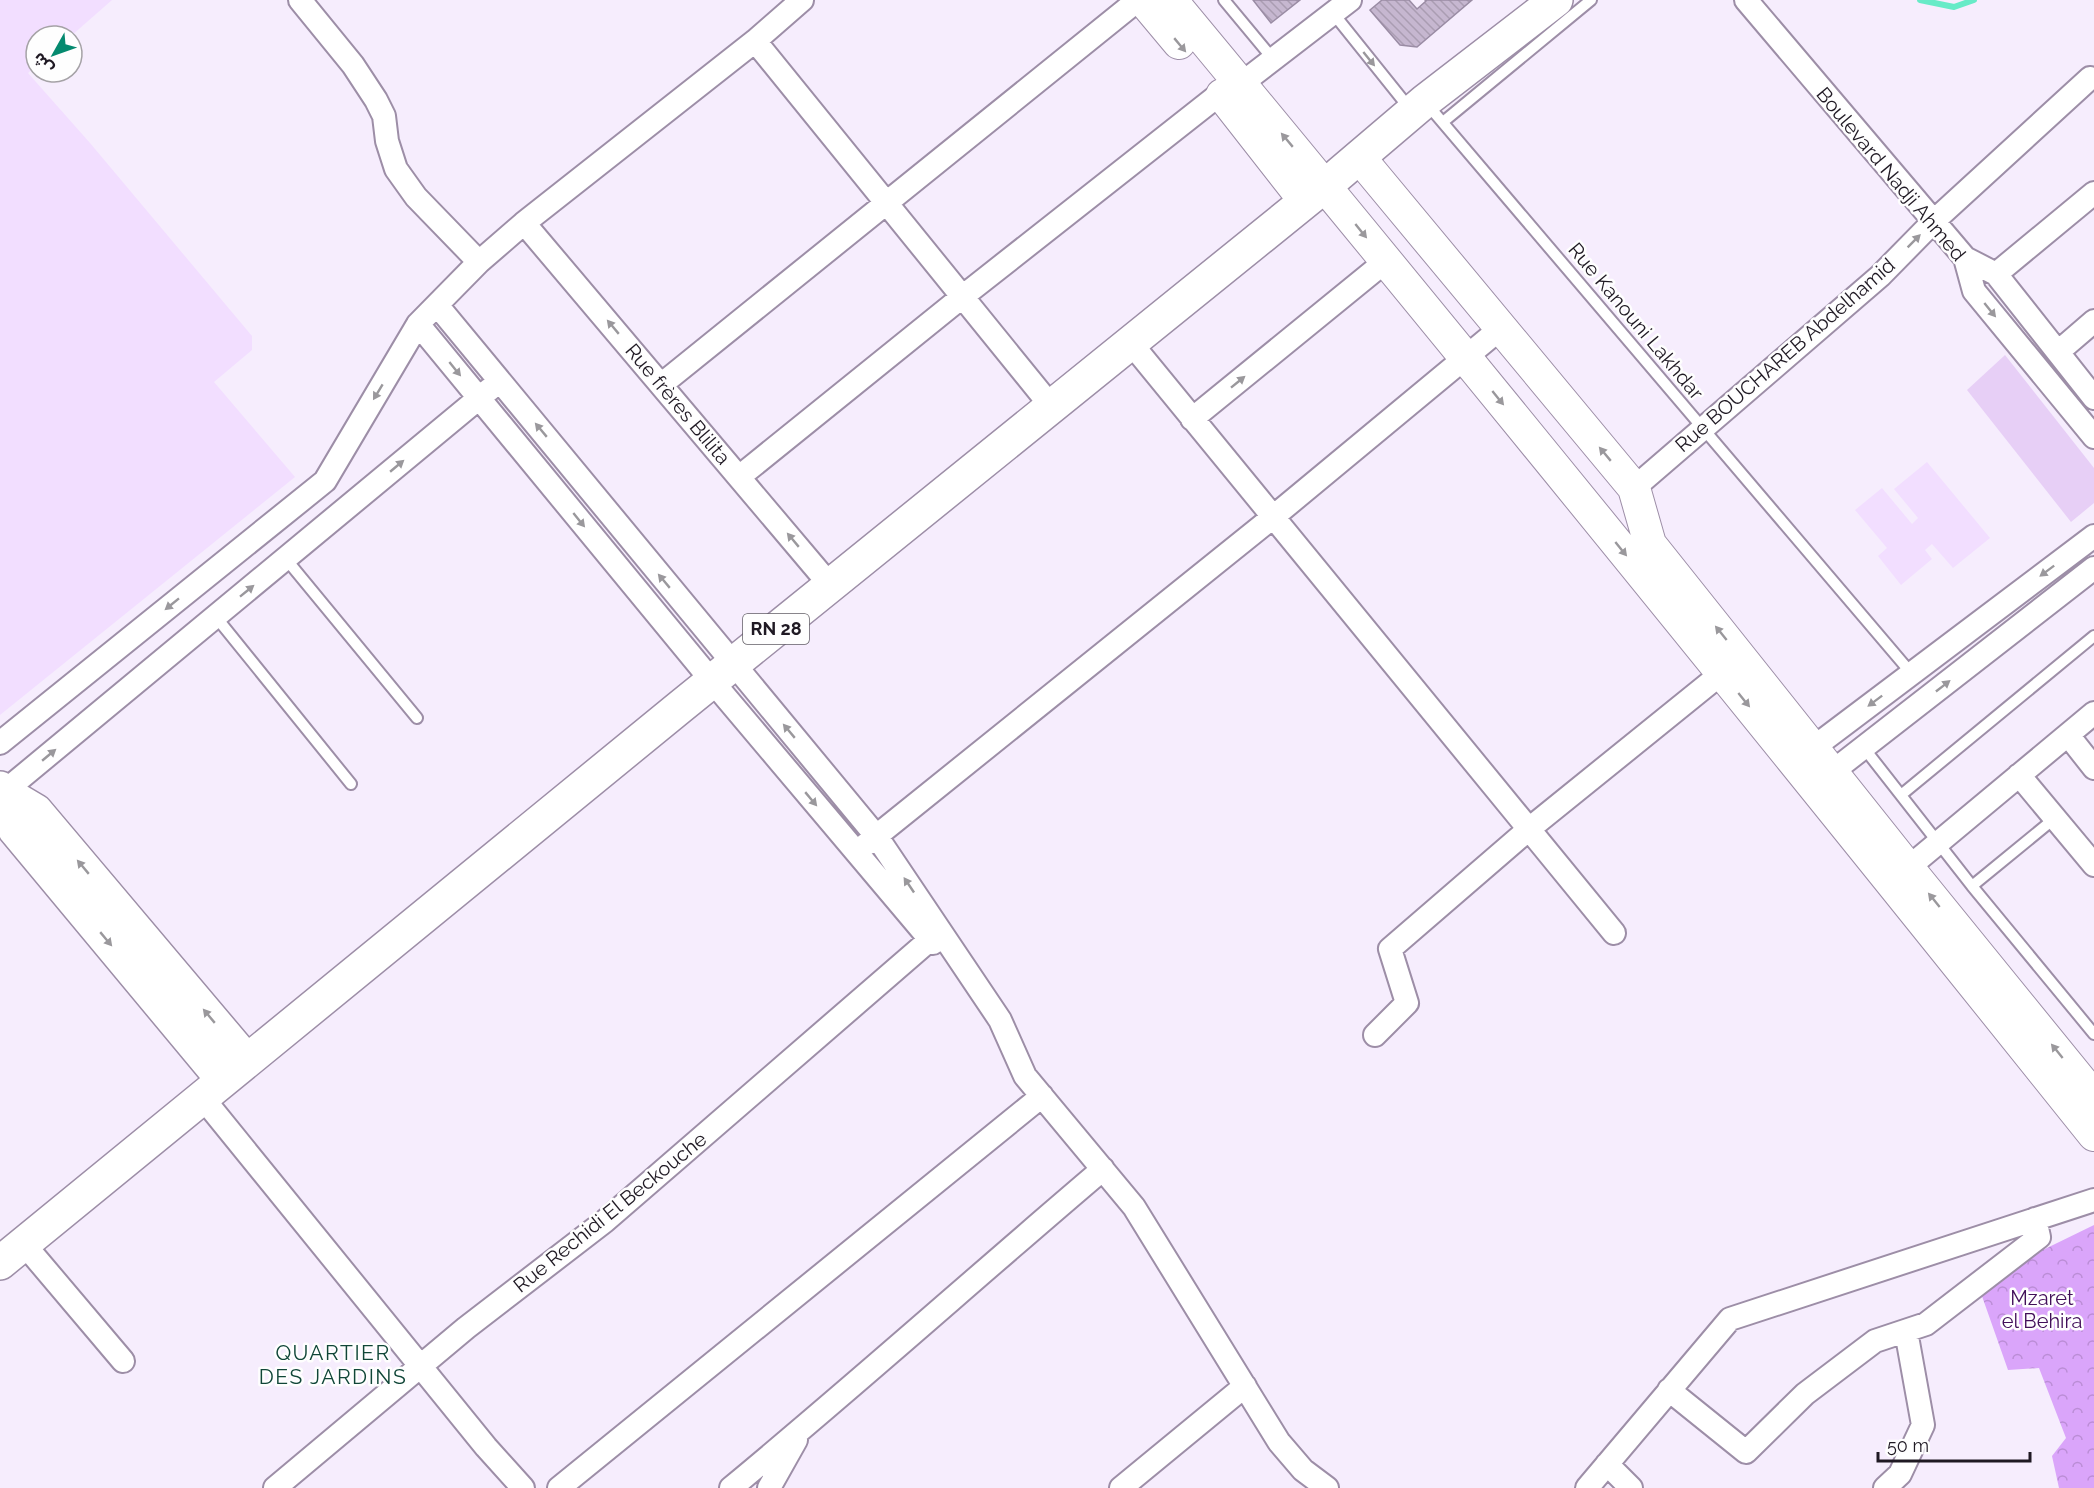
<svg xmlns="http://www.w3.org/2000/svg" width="2094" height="1488" viewBox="0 0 2094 1488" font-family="Raleway,'Noto Sans Arabic',sans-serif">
  <defs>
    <pattern id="forest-crowns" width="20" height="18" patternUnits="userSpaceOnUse" patternTransform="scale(1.5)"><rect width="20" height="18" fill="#daa5fa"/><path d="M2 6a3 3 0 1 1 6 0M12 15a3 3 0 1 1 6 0" fill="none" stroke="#bb8dd6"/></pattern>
    <pattern id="building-back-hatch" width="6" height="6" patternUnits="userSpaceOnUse" patternTransform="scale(1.5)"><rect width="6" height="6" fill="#c6b7d0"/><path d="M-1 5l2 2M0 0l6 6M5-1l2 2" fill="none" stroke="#aa9db2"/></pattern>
  </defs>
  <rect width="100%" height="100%" fill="#f6edfd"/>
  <!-- built -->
  <path fill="#f2deff" d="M0 0H112L71 36H36V66L28 73 90 143 252 336V350L214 382 295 477 0 715Z
    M1927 462 1990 538 1953 568 1932 544 1925 550 1932 559 1901 585 1878 556 1887 548 1855 510 1882 488 1912 524 1918 518 1894 489Z"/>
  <!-- green -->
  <path fill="#e7cff6" d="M2005 355 2094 468V503L2071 522 1967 390Z"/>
  <!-- forest -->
  <path fill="url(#forest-crowns)" d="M2094 1225V1488H2059L2052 1456 2066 1438 2039 1368 2008 1370 1977 1282Z"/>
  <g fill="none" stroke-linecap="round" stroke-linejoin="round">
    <!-- stream -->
    <path stroke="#67ebc7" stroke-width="6" d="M1920 0 1954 7 1974 0"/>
  </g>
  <!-- building -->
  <path fill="url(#building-back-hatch)" stroke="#9a8ca4" stroke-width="1.5" d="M1253 0H1300L1271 23Z
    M1382 0H1409L1417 9 1426 1 1425 0H1472L1417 47 1400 45 1370 10Z"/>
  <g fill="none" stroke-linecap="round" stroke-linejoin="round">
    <defs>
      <path id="lane" d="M1224 0 1273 59
        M1333 13 1410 109
        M1427 104 1912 674
        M1443 122 1591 0
        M286 559 417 718
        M216 617 351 784
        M1864 748 1972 886 2094 1034
        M1901 795 2094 636
        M1972 886 2055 818"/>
      <path id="street" d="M300 0 353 65 376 100 384 116 387 141 396 169 416 197 479 262
        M1746 0 1965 258 1974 291 2094 437
        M755 41 1051 406
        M524 223 830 585
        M1965 258 1996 274 2094 398
        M1996 274 2094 193
        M437 305 877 837 1000 1020 1025 1076 1134 1207 1279 1442 1303 1470 1327 1488
        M418 324 712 681 933 943
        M1130 342 1614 933
        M2058 352 2094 321
        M662 384 1138 0
        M1192 419 1386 261
        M739 477 962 297 1221 93 1241 84 1350 0
        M1634 488 1880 276 1935 220 2090 78
        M2068 735 2094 768
        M0 743 325 481 418 324 479 262 524 223 755 41 802 0
        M1801 757 2094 536
        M2019 775 2094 865
        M1821 783 1832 772 2094 568
        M0 795 490 389
        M864 846 1273 517 1501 328
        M1897 877 2094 713
        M1375 1035 1407 1003 1390 949 1529 829 1722 673
        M202 1097 486 1447 523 1488
        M24 1244 123 1361
        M1669 1390 1746 1452 1805 1394 1875 1341 1926 1324 2039 1237 2035 1219
        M1607 1464 1631 1488
        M275 1488 466 1328 605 1221 940 931
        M559 1488 1042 1096
        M731 1488C857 1384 978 1275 1103 1169
        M769 1488 796 1440
        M1121 1488 1245 1386
        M1587 1488 1730 1319 2094 1200
        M1885 1488 1900 1474 1923 1425 1906 1331"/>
      <path id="secondary" d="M1143 0 1179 43
        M1171 0C1482 375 1789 754 2094 1135
        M1222 95 1305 201
        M1359 157 1634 488 1650 544 1908 868 2094 1097"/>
      <path id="primary" d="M0 788 4 792 36 811 247 1061
        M4 792 15 830 223 1080
        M0 1263 680 707 1338 175 1425 101 1556 0"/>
    </defs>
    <!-- lane casing -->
    <use href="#lane" stroke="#9d8ea7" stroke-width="14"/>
    <!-- street casing -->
    <use href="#street" stroke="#9d8ea7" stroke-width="26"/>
    <!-- secondary casing -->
    <use href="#secondary" stroke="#9d8ea7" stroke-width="34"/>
    <!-- primary casing -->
    <use href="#primary" stroke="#9d8ea7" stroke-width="36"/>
    <!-- lane -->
    <use href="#lane" stroke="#fff" stroke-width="10"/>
    <!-- street -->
    <use href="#street" stroke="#fff" stroke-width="22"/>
    <!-- secondary -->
    <use href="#secondary" stroke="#fff" stroke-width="32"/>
    <!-- primary -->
    <use href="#primary" stroke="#fff" stroke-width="33"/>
  </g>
  <!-- one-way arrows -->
  <defs><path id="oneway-solid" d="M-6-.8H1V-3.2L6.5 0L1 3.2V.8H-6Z" transform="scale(1.5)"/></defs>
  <g fill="#9a989c">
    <use href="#oneway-solid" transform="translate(1180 45) rotate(50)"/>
    <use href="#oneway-solid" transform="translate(1369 59) rotate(51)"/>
    <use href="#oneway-solid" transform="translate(1287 140) rotate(-130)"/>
    <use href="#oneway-solid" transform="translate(1361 231) rotate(51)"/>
    <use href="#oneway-solid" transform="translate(1914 241) rotate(-45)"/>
    <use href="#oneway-solid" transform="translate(1990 310) rotate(51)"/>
    <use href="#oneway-solid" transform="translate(613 327) rotate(-130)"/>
    <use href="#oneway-solid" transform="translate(455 369) rotate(51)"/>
    <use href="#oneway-solid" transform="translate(1238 382) rotate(-39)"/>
    <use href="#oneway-solid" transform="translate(378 392) rotate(121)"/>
    <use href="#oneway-solid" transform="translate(1498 398) rotate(51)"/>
    <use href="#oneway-solid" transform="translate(541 430) rotate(-130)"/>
    <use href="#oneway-solid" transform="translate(1605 454) rotate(-130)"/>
    <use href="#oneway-solid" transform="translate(397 466) rotate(-40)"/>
    <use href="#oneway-solid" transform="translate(579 520) rotate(51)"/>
    <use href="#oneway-solid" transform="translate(793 540) rotate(-130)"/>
    <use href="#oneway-solid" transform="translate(1621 549) rotate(51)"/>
    <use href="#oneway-solid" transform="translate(2047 571) rotate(143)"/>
    <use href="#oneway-solid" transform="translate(664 581) rotate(-130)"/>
    <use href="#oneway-solid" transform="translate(247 591) rotate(-39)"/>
    <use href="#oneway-solid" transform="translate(172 604) rotate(141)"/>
    <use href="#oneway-solid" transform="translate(1721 633) rotate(-129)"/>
    <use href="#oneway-solid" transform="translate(1943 686) rotate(-38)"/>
    <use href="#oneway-solid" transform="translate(1744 700) rotate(51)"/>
    <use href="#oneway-solid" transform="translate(1875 701) rotate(143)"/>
    <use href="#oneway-solid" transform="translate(789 731) rotate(-130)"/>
    <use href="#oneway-solid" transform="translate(49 755) rotate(-40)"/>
    <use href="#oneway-solid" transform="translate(811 799) rotate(50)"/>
    <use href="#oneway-solid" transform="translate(83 867) rotate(-130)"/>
    <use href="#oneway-solid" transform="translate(909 885) rotate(-124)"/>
    <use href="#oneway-solid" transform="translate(1934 900) rotate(-129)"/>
    <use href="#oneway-solid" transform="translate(106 939) rotate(50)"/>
    <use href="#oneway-solid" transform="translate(209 1016) rotate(-130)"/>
    <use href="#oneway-solid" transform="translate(2057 1051) rotate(-129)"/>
  </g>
  <g text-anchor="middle" stroke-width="5" stroke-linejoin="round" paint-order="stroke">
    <!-- shield labels -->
    <rect fill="#fefefe" stroke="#625e65" stroke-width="1.5" x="743" y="614" width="66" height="30" rx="4.5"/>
    <g font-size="18" font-weight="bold" fill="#1f1923">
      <text x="776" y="635">RN 28</text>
    </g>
    <!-- street labels -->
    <g font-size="20" fill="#1f1923" stroke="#fefefe">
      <text transform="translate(1891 174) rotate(50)" y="7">Boulevard Nadji Ahmed</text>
      <text transform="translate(1636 321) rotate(50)" y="7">Rue Kanouni Lakhdar</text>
      <text transform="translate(1785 355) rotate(-41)" y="7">Rue BOUCHAREB Abdelhamid</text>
      <text transform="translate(678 404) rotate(50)" y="7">Rue frères Blilita</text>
      <text transform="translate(610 1212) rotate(-39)" y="7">Rue Rechidi El Beckouche</text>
    </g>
    <!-- park labels -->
    <g font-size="20" fill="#420f5a" stroke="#fefefe">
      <text x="2042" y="1305">Mzaret<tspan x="2042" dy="23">el Behira</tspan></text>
    </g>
    <!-- neighbourhood labels -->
    <g font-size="21" letter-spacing="1.5" fill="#104638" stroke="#fefefe">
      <text x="333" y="1360">QUARTIER<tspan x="333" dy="24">DES JARDINS</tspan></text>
    </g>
  </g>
  <!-- north arrow -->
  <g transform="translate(54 54) rotate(230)"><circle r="28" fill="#fefefe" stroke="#a5a2a6" stroke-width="1.5"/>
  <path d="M0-4.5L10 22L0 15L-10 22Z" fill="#058a6f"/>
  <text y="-9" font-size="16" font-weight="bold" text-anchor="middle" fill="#1f1923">ش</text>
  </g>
  <!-- scale -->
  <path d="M1878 1452v9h152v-9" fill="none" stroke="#1f1923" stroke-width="3"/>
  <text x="1887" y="1452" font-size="18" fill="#1f1923" stroke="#fefefe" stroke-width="4.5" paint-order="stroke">50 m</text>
</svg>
